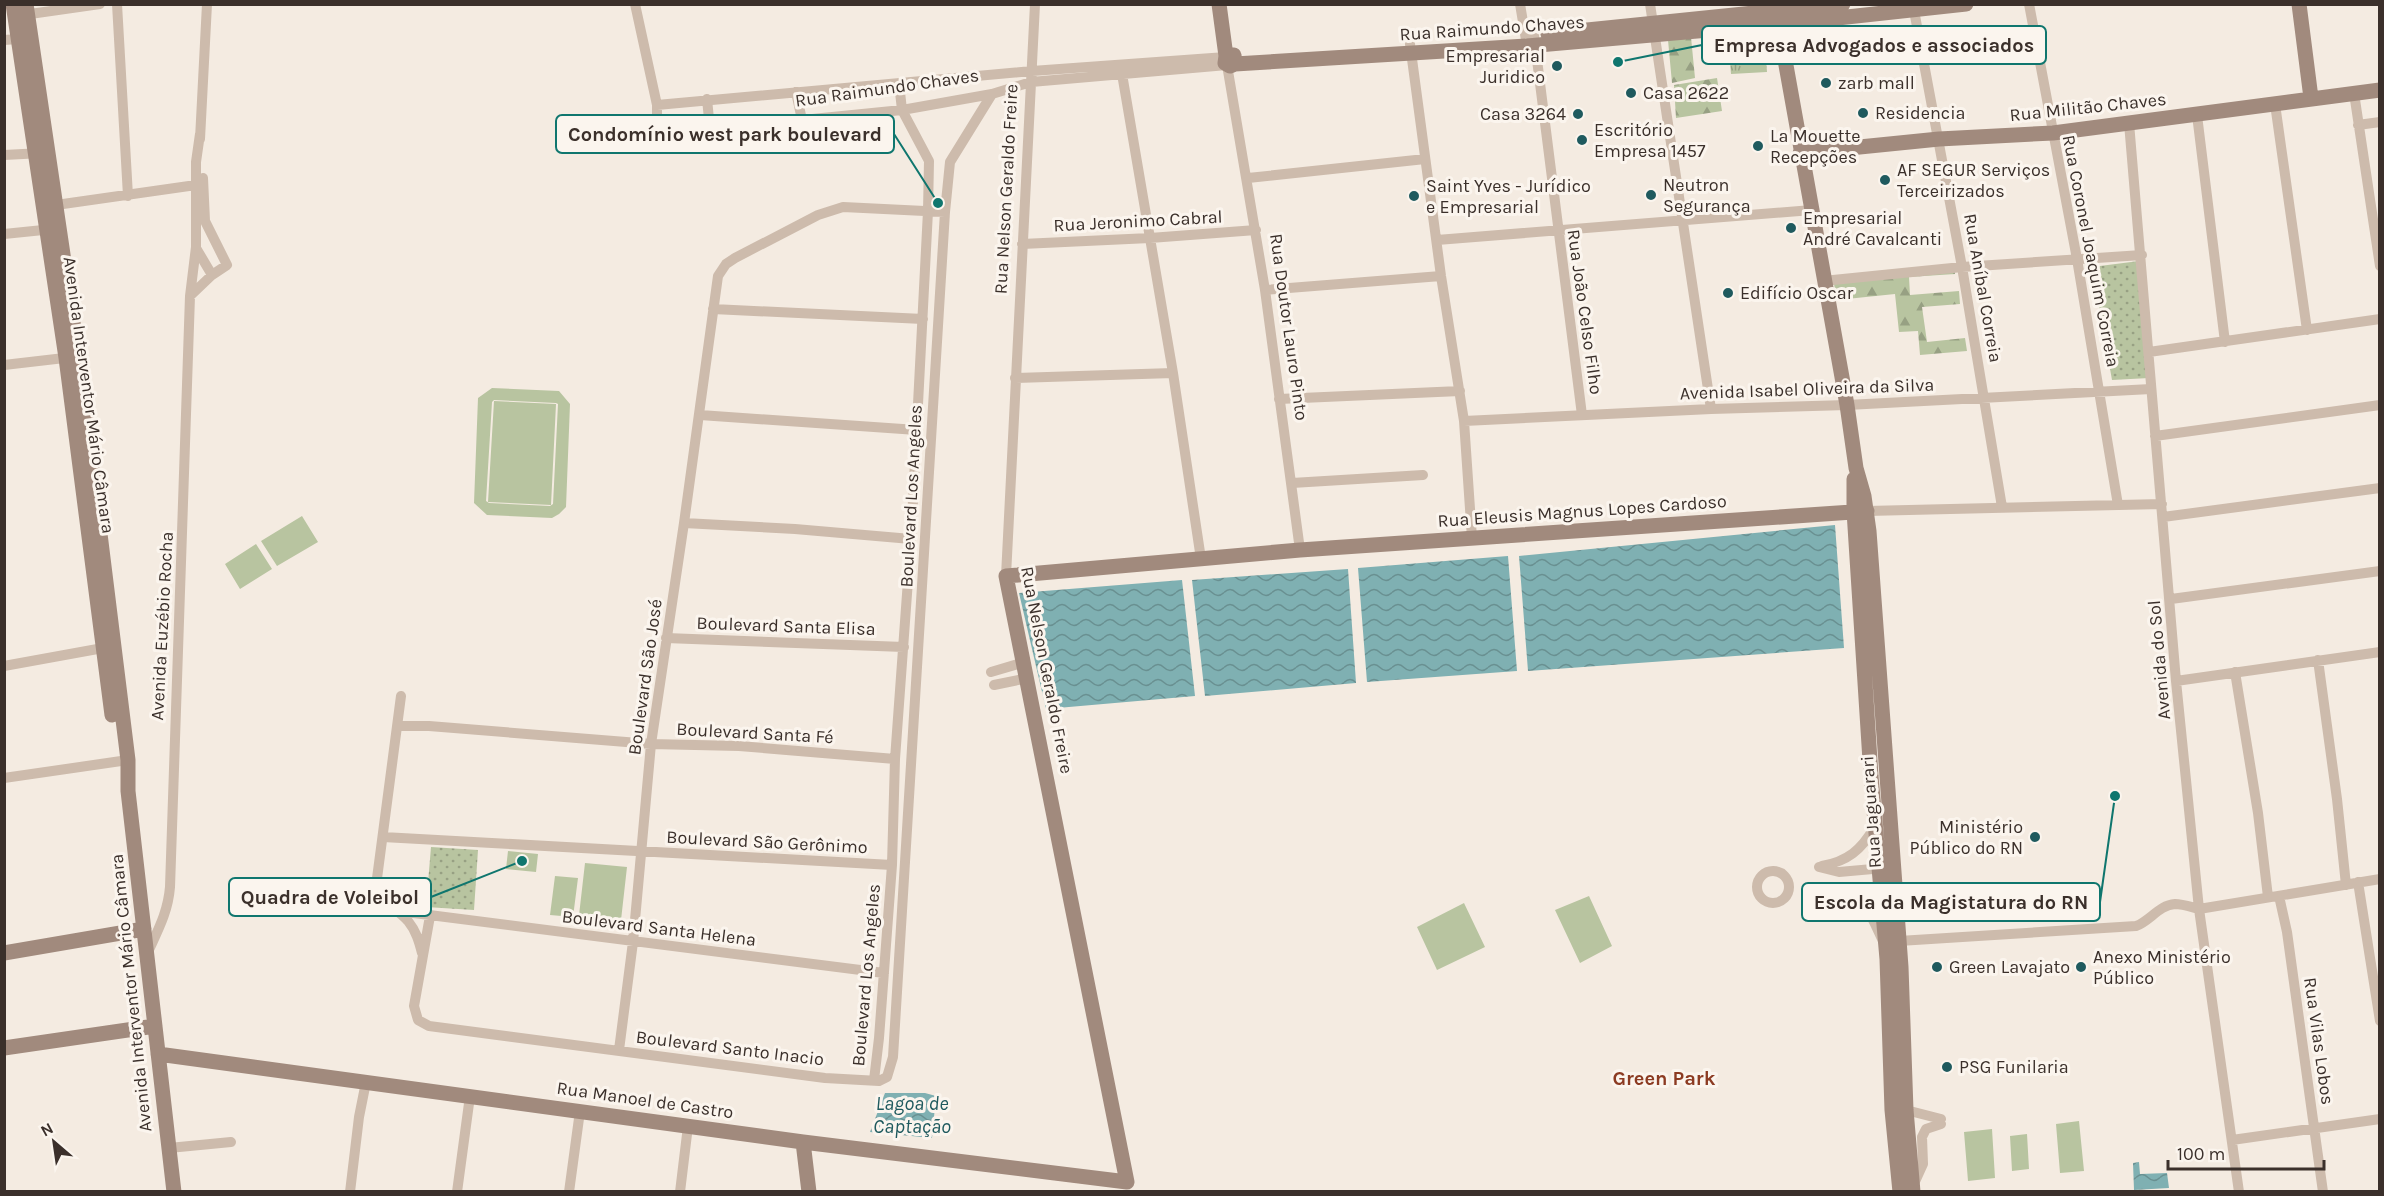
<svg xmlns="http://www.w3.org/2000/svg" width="2384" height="1196" viewBox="0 0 2384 1196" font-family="Karla,sans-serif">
  <defs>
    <pattern id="grass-tufts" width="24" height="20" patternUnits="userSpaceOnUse" patternTransform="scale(1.5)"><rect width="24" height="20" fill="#b8c4a0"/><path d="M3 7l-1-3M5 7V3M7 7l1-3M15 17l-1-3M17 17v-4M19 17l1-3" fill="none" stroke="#97a083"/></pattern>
    <pattern id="forest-firs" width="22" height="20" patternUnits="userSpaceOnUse" patternTransform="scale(1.5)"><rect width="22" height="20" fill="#b8c4a0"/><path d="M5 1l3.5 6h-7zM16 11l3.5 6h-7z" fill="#97a083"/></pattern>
    <pattern id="park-dots" width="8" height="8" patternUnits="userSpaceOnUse" patternTransform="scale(1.5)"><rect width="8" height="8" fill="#b8c4a0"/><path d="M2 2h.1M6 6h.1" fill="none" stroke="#97a083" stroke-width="1.8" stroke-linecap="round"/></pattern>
    <pattern id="water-waves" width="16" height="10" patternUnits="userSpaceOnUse" patternTransform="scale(1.5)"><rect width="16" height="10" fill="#7fb0b2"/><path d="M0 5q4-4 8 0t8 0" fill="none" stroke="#699091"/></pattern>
  </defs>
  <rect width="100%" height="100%" fill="#f4ebe1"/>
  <!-- grass -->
  <path fill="url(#grass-tufts)" d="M1764 33 1767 72 1731 74 1728 37Z"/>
  <!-- forest -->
  <path fill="url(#forest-firs)" d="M1691 37 1695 78 1672 83 1668 40Z
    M1717 78 1722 111 1676 118 1674 85Z
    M1954 269 1955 274 1909 277 1910 295 1959 291 1960 304 1922 307 1927 342 1965 338 1967 351 1920 355 1918 331 1899 332 1895 294 1837 300 1834 284Z"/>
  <!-- park -->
  <path fill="url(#park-dots)" d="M2139 261 2149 378 2112 380 2092 267Z
    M431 847 478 850 474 910 426 907Z"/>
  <!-- garden -->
  <path fill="#b8c4a0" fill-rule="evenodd" d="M492 388 559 391 570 404 566 507 559 514 552 518 487 515 474 503 478 398ZM494 400 556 403 558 404 553 504 550 506 489 503 486 501 492 402Z
    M494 401 556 404 551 505 488 502Z
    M302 516 318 542 277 566 261 541Z
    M256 544 272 569 240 589 225 564Z
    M508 851 538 854 536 872 506 869Z
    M585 863 627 867 620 929 578 924Z
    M555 876 578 878 573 917 550 915Z
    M1589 896 1612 946 1580 963 1555 910Z
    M1464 903 1485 947 1437 970 1417 927Z
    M2079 1121 2084 1171 2060 1173 2056 1124Z
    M1992 1129 1995 1178 1968 1181 1964 1132Z
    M2027 1134 2029 1169 2012 1171 2010 1136Z"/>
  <!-- water -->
  <path fill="url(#water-waves)" d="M1835 525 1844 648 1528 671 1519 556Z
    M1508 556 1517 671 1367 682 1358 568Z
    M1348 569 1356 683 1205 696 1192 580Z
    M1182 580 1195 696 1046 709 1019 593Z
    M885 1093H925L936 1096 932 1138 870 1132Z
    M2139 1162 2140 1174 2167 1173 2169 1188 2134 1190 2133 1163Z"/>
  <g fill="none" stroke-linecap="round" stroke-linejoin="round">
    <!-- street -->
    <path stroke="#cdbbac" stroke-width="10" d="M117 4 128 196
      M635 4 657 105V129L661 134 902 110 992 94 1031 82 1227 65
      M1520 4 1527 46
      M1650 4 1711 409
      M2029 4 2077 259 2118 505
      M1913 5 1962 267 2002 507
      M23 15 100 4
      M1534 36 1582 415
      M4 40 18 39
      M1410 44 1441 276 1464 421 1472 538
      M1227 65 1265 290 1300 550
      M1121 68 1173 373 1201 559
      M796 92 802 120
      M2354 93 2380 266
      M707 99 710 129
      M2275 104 2307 330
      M657 105 1032 71 1226 57
      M2197 115 2225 342
      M2129 123 2176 681 2199 909 2239 1192
      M2358 125 2380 122
      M200 139 207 4
      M4 155 42 153
      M1248 178 1425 159
      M49 206 203 184
      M4 234 53 229
      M1437 240 1812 210
      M1022 244 1150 238 1256 230
      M196 248 212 275
      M1823 281 1962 267 2142 255
      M1265 290 1441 276
      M190 296 212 275 227 265 205 221 203 178
      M713 309 923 319
      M2149 352 2380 319
      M4 365 73 357
      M1015 378 1173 373
      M1279 399 1460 391
      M700 415 917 430
      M1464 421 1711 409 1847 405 2151 389
      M2155 436 2380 405
      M1292 483 1423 475
      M1867 511 2162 504
      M2163 517 2380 488
      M684 523 795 529 911 539
      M1006 576 1035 4
      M2171 599 2380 571
      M666 638 904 647
      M2318 660 2337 799 2346 885
      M4 666 103 648
      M991 672 1025 662
      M2235 672 2258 813 2268 897
      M2176 681 2380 652
      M994 685 1028 678
      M401 696 376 886C382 904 397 908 408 921 416 931 419 941 422 953
      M397 726H429L651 744 739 746 895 759
      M4 778 128 760
      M383 837 892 865
      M1822 866C1848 861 1861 850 1874 828
      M1819 867 1839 872 1884 868
      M1757 887a16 16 0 1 1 32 0a16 16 0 1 1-32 0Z
      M2358 882 2380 1021
      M1827 887C1833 888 1841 888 1846 890 1865 896 1875 925 1883 941
      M2279 896 2287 932 2323 1192
      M398 911 884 973
      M430 916 414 1006 418 1020 429 1026 825 1078 879 1081 887 1077 893 1057 945 212 950 162 992 94
      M1899 941 2136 926C2150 921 2159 905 2175 904 2183 904 2191 907 2199 909L2380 879
      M148 952C158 930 168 912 170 887L190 296 196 247V162L200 134
      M619 1050 633 942 651 744 684 523 718 276 726 264 735 258 818 215 843 207 945 212
      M874 1080 879 1038 892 865 895 759 911 539 928 211 929 161 902 110 899 83
      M1906 1110 1941 1119
      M2232 1140 2380 1119
      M169 1148 231 1142
      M1913 1186 1923 1164 1922 1137 1926 1129 1941 1124
      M350 1192 359 1117 366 1082
      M457 1192 470 1096
      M569 1192 580 1111
      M680 1192 688 1126"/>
    <!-- secondary -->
    <path stroke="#a18a7d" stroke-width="15" d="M13 4 66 358 112 715
      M26 4 78 356 128 760V791L174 1192
      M1219 4 1226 56
      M1775 4 1847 405 1856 468 1864 496 1869 531 1901 967 1906 1110 1913 1192
      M2299 4 2311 98
      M1548 34 1843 4
      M1235 64 1234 55 1226 56 1225 63 1230 66 1235 64 1527 46 1801 22 1966 4
      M1800 153 1939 139 2053 133 2380 90
      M1854 479V511L1871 776 1887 959 1892 1110 1900 1192
      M4 953 144 929
      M4 1048 155 1026
      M158 1054 803 1142 1127 1182 1006 576 1300 550 1867 511
      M803 1142 809 1192"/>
  </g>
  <!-- markers -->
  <g fill="#1f5a5e" stroke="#fbf5ee" stroke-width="2">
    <circle cx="1557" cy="66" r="6"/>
    <circle cx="1826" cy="83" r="6"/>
    <circle cx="1631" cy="93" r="6"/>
    <circle cx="1863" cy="113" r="6"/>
    <circle cx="1578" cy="114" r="6"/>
    <circle cx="1582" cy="140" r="6"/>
    <circle cx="1758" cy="146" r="6"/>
    <circle cx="1885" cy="180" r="6"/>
    <circle cx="1651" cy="195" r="6"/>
    <circle cx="1414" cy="196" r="6"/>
    <circle cx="1791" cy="228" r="6"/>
    <circle cx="1728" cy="293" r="6"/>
    <circle cx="2035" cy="837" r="6"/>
    <circle cx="1937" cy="967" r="6"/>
    <circle cx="2081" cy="967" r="6"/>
    <circle cx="1947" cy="1067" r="6"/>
  </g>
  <g text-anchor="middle" stroke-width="6" stroke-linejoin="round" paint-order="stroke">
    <!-- street labels -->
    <g font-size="18" fill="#3b302b" stroke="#fbf5ee">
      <text transform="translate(1492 28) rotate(-4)" y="6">Rua Raimundo Chaves</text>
      <text transform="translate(887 88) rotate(-8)" y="6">Rua Raimundo Chaves</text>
      <text transform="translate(2088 107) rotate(-6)" y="6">Rua Militão Chaves</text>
      <text transform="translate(1006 189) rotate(-87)" y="6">Rua Nelson Geraldo Freire</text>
      <text transform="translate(1138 221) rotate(-3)" y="6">Rua Jeronimo Cabral</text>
      <text transform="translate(2091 251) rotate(79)" y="6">Rua Coronel Joaquim Correia</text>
      <text transform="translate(1983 288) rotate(80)" y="6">Rua Aníbal Correia</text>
      <text transform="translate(1585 312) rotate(82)" y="6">Rua João Celso Filho</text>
      <text transform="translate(1289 327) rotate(82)" y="6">Rua Doutor Lauro Pinto</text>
      <text transform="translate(1807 389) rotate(-2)" y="6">Avenida Isabel Oliveira da Silva</text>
      <text transform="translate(89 395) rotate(82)" y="6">Avenida Interventor Mário Câmara</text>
      <text transform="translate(911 496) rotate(-87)" y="6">Boulevard Los Angeles</text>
      <text transform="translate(1582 511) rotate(-4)" y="6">Rua Eleusis Magnus Lopes Cardoso</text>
      <text transform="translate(162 626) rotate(-87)" y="6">Avenida Euzébio Rocha</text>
      <text transform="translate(786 626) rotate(2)" y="6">Boulevard Santa Elisa</text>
      <text transform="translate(2159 660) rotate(-95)" y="6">Avenida do Sol</text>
      <text transform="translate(1047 670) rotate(79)" y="6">Rua Nelson Geraldo Freire</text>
      <text transform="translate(645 677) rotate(-82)" y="6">Boulevard São José</text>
      <text transform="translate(755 733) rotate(3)" y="6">Boulevard Santa Fé</text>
      <text transform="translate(1871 812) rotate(-94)" y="6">Rua Jaguarari</text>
      <text transform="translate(767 842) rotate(3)" y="6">Boulevard São Gerônimo</text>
      <text transform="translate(659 928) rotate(7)" y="6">Boulevard Santa Helena</text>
      <text transform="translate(866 975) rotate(-85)" y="6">Boulevard Los Angeles</text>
      <text transform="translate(131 993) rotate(-96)" y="6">Avenida Interventor Mário Câmara</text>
      <text transform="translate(2319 1041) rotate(82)" y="6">Rua Vilas Lobos</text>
      <text transform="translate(730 1048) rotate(7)" y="6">Boulevard Santo Inacio</text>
      <text transform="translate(645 1100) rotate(8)" y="6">Rua Manoel de Castro</text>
    </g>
    <!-- poi labels -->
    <g font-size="18" fill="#3b302b" stroke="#fbf5ee" text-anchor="start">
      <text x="1545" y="62" text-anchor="end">Empresarial<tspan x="1545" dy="21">Juridico</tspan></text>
      <text x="1838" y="89">zarb mall</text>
      <text x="1643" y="99">Casa 2622</text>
      <text x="1875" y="119">Residencia</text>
      <text x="1566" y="120" text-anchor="end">Casa 3264</text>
      <text x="1594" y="136">Escritório<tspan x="1594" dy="21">Empresa 1457</tspan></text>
      <text x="1770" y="142">La Mouette<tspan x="1770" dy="21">Recepções</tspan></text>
      <text x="1897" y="176">AF SEGUR Serviços<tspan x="1897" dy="21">Terceirizados</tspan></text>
      <text x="1663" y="191">Neutron<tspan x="1663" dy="21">Segurança</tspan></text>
      <text x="1426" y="192">Saint Yves - Jurídico<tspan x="1426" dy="21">e Empresarial</tspan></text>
      <text x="1803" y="224">Empresarial<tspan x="1803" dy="21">André Cavalcanti</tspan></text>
      <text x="1740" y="299">Edifício Oscar</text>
      <text x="2023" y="833" text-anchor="end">Ministério<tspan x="2023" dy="21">Público do RN</tspan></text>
      <text x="2093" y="963">Anexo Ministério<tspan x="2093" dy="21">Público</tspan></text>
      <text x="1949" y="973">Green Lavajato</text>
      <text x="1959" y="1073">PSG Funilaria</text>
    </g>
    <!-- neighbourhood labels -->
    <g font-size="20" font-weight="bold" fill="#8c3b22" stroke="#fbf5ee">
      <text x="1664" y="1085">Green Park</text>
    </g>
    <!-- water labels -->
    <g font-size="20" font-style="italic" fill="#1f5a5e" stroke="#fbf5ee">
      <text x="912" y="1110">Lagoa de<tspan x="912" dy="23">Captação</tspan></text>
    </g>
  </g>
  <!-- callouts -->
  <path fill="none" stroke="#0f766e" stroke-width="2" d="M1618 62L1702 45M938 203L894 134M522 861L431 897M2115 796L2100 902"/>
  <g fill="#0f766e" stroke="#fbf5ee" stroke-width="2">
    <circle cx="1618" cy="62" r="6"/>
    <circle cx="938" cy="203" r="6"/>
    <circle cx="522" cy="861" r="6"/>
    <circle cx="2115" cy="796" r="6"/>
  </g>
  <g fill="#fbf5ee" stroke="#0f766e" stroke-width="2">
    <rect x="1702" y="26" width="344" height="38" rx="6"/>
    <rect x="556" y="115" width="338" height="38" rx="6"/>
    <rect x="229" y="878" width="202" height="38" rx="6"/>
    <rect x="1802" y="883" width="298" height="38" rx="6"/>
  </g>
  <g font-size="20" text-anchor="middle" font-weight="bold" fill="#3b302b">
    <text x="1874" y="52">Empresa Advogados e associados</text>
    <text x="725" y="141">Condomínio west park boulevard</text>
    <text x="330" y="904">Quadra de Voleibol</text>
    <text x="1951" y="909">Escola da Magistatura do RN</text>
  </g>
  <!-- border -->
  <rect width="2384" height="1196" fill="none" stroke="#3b302b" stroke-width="12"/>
  <!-- north arrow -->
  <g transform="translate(54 1142) rotate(331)" stroke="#fbf5ee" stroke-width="4.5" paint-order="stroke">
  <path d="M0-4.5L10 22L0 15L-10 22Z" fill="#3b302b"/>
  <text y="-9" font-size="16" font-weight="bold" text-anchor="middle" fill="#3b302b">N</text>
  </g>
  <!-- scale -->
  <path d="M2168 1160v9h156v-9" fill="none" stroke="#3b302b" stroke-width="3"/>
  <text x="2177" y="1160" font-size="18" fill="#3b302b" stroke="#fbf5ee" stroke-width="4.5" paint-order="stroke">100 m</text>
</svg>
